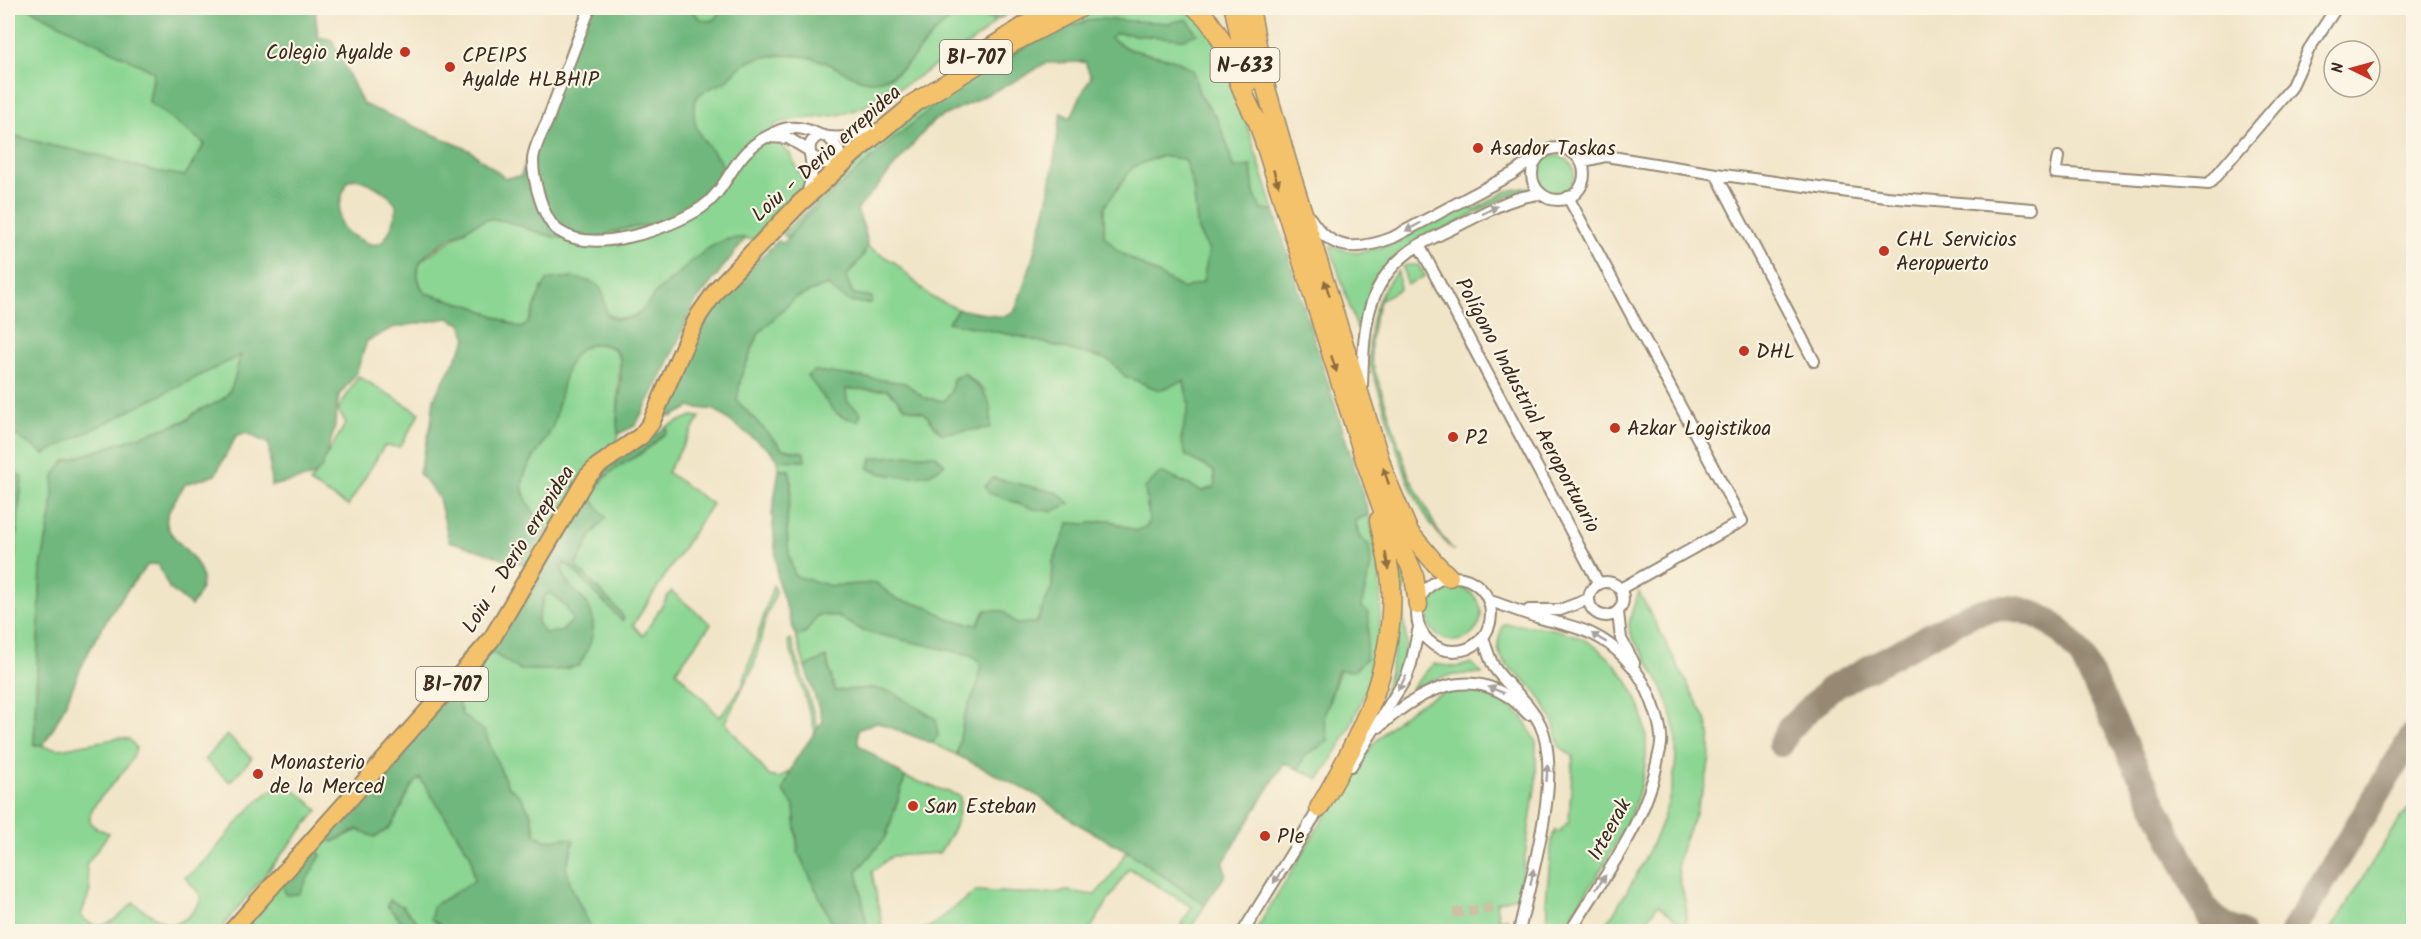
<svg xmlns="http://www.w3.org/2000/svg" width="2421" height="939" viewBox="0 0 2421 939" font-family="Kalam,sans-serif">
  <rect width="100%" height="100%" fill="#fcf5e5"/>
  <filter id="ink" filterUnits="userSpaceOnUse"><feTurbulence type="fractalNoise" baseFrequency=".0167" numOctaves="2"/><feDisplacementMap in="SourceGraphic" scale="12" xChannelSelector="R" yChannelSelector="G"/><feConvolveMatrix kernelMatrix="1 2 1 2 8 2 1 2 1" color-interpolation-filters="sRGB"/></filter>
  <filter id="wash" filterUnits="userSpaceOnUse"><feTurbulence type="fractalNoise" baseFrequency=".008" numOctaves="4" result="noise"/><feDisplacementMap in="SourceGraphic" scale="24" xChannelSelector="R" yChannelSelector="G"/><feGaussianBlur stdDeviation="1.35" result="paint"/><feColorMatrix in="noise" values="0 0 0 0 0 0 0 0 0 0 0 0 0 0 0 0 0 1.4 0 .05"/><feComposite in="paint" operator="in"/></filter>
  <g filter="url(#wash)">
    <rect width="100%" height="100%" fill="#f1e5c8"/>
    <!-- green -->
    <path fill="#8bd693" stroke="#638058" stroke-width="1.5" fill-rule="evenodd" d="M8 8H28L46 15 154 72 149 102 205 143 185 176 149 170 102 156 53 146 8 134Z
      M691 8H722L716 19C703 24 697 18 691 8Z
      M1096 8H1182L1204 22 1216 42 1247 125 1274 210H1261L1254 193 1251 166 1233 169 1227 144 1217 119 1199 93 1192 70 1175 60 1128 49 1110 38 1116 33 1184 39 1169 23 1095 19 1059 29 1003 59 952 91 889 143 808 214 788 237 785 236 783 233C842 179 899 119 967 76 1008 50 1053 28 1096 8Z
      M969 14 996 20C979 40 955 53 933 67 903 86 874 107 838 115 822 118 787 118 775 125L773 129 776 140 790 154 805 183 755 239H726L706 250 657 292 640 314 630 318H618L607 314 604 310 603 297 595 284 571 278 542 287 529 323 525 327 520 328 475 307 425 293C418 283 415 271 422 260L475 224 489 219 611 232 671 218 697 202 708 149C698 136 685 108 700 94 706 88 717 87 724 82 731 78 735 71 741 66 758 53 787 55 807 57 834 60 852 84 880 80 910 76 921 37 943 22 951 17 960 15 969 14Z
      M1538 174a18 18 0 1 1 36 0a18 18 0 1 1-36 0Z
      M1160 156 1184 159 1193 185 1198 231 1209 250 1203 282 1183 289 1118 251 1104 236V207L1133 167Z
      M1529 187V192L1513 194 1500 200 1397 255C1374 277 1367 296 1360 327L1357 329 1330 246 1356 253 1382 247 1461 206 1474 210 1507 191Z
      M866 246 894 262 931 297 958 309 948 322 1022 337 1110 360 1125 376 1159 390 1184 381 1189 405 1181 440 1214 471 1215 487 1202 491 1183 482 1146 504 1150 515 1148 526 1135 531 1109 520 1086 524 1069 523 1053 562 1052 587 1036 623 1016 624 1003 611 986 610 977 625 950 620 926 606 898 600 876 583 831 586 795 576C789 561 787 539 787 523 787 504 795 488 789 470H779L778 460 804 461 783 449 737 401 741 376 759 333 795 298 827 285 840 296 872 297 853 294 846 277 864 255ZM815 371 905 383 924 398 944 401 951 392 953 379 964 373 985 391 971 430 941 433 924 413 905 407 888 390 845 389 847 401 861 413 857 421 824 399ZM993 478 1058 493 1017 502 989 493Z
      M1407 265H1418L1425 276 1407 285 1403 267Z
      M1398 271 1400 289 1381 299C1373 321 1369 339 1372 362L1409 476 1439 533 1454 551C1402 502 1395 430 1370 366 1366 331 1374 296 1398 271Z
      M594 344 605 345 614 349 620 359 617 421 619 435 616 446 549 533C540 521 525 505 523 489 520 469 541 452 548 435 558 411 560 374 574 355 579 348 586 346 594 344Z
      M241 354C237 366 236 384 227 395 218 407 199 405 188 419L54 475 52 510 41 568 34 745 60 749 119 738 129 739 136 747C135 769 87 802 90 819 91 828 102 830 109 833L86 865 90 891 81 915C97 939 120 917 133 903L166 924C180 927 195 912 201 899L199 893 185 877C212 864 258 784 284 787 297 788 309 803 318 810L219 931H8V765L13 756 8 754V701L14 639 12 584 22 478 8 467V430L44 454Z
      M358 376 420 413 400 447 384 446 348 506 310 483 346 423 338 410Z
      M692 416 700 417 667 472 712 504 633 625 643 636 671 591 711 624 676 671 720 717 742 687 773 585 776 593 766 617 754 666 725 722 769 776 779 778 791 770 783 791 794 806 798 852 836 931H592L571 886 566 867 572 850 565 838 546 841 536 835 530 812 521 797 507 785 484 731 462 715 457 699 449 695 488 650 555 670 587 603 567 585 562 568 565 563 620 612 575 566 592 534 606 518 591 498C601 475 620 466 640 454 650 448 658 439 667 432L666 427Z
      M1369 514C1395 617 1378 693 1319 779L1298 769 1305 756 1328 741 1324 717 1361 607 1371 564 1355 521Z
      M1398 559 1405 581 1403 614 1407 645 1403 666 1395 683 1383 698C1397 651 1401 608 1398 559Z
      M1427 614a27 27 0 1 1 54 0a27 27 0 1 1-54 0Z
      M1639 592 1706 719C1717 755 1704 790 1691 824 1686 836 1679 850 1678 864 1677 886 1695 911 1682 931H1673L1680 923 1658 905 1639 931H1602C1644 866 1698 779 1667 700 1662 686 1654 672 1646 659 1641 649 1630 639 1629 627 1629 616 1635 603 1639 592Z
      M551 593 566 607 573 620 561 632 545 633 537 624 545 595Z
      M818 615 837 616 863 631 971 655 981 663 977 686 964 717 957 755 932 743 938 735 873 688 834 691 827 658 805 667 796 637 806 632Z
      M1504 624C1557 627 1594 631 1626 679 1683 768 1607 856 1562 931H1547L1548 906 1546 902 1552 839 1555 830 1559 832 1569 821 1573 756 1559 746C1557 728 1548 709 1538 695 1520 669 1484 664 1504 624Z
      M791 639 818 728 815 731 788 641Z
      M1472 663 1482 674C1456 673 1435 677 1411 689L1433 664 1457 667Z
      M1453 690 1483 691 1497 697 1522 716 1536 742V781L1519 896 1496 903 1499 919 1508 918V924L1496 932H1255C1276 896 1298 861 1319 826 1354 770 1385 709 1453 690Z
      M227 735 252 758 230 782 205 760Z
      M905 777 960 796C961 819 952 834 939 853L892 856 872 872 883 931H868L857 871 886 837Z
      M420 778 471 856 474 882 431 919 449 931H426L402 906H387L411 931 237 932 281 881 311 871 321 856 313 847 324 835 333 842 401 809 411 785Z
      M2413 802V931H2330L2393 829Z
      M1127 851 1205 905 1189 931H1177L1192 907 1129 868 1089 931 918 932 931 926 976 891 1042 894 1068 891 1094 895 1108 881Z"/>
    <!-- forest -->
    <path fill="#70b77d" stroke="#56704e" stroke-width="1.5" fill-rule="evenodd" d="M28 8H315L318 37 332 40 363 104 469 150 505 178 521 176 581 8H691C697 18 704 24 716 19L722 8H1020L996 20C934 0 932 53 890 76 862 91 844 68 819 60 798 53 762 52 743 65 737 69 732 75 727 80 719 87 706 87 699 95 695 99 694 106 694 112 694 144 726 155 724 175 710 196 683 216 658 223 647 226 634 227 622 229 615 231 608 234 600 237 587 241 569 239 555 237 537 234 503 217 489 219 475 222 425 251 420 263 415 273 419 285 425 293L475 307 520 328C535 325 535 292 548 280 560 276 592 277 600 288 610 301 595 324 629 318 642 316 647 303 655 294 661 287 670 282 676 276 696 257 716 236 746 238L695 303 666 368 635 426 618 434C614 412 626 373 619 356 616 348 608 345 600 344 560 341 563 402 552 428 544 447 519 469 523 490 526 505 540 521 549 533L527 566 449 541 439 498 419 473 431 425 434 398 467 338 461 324 448 318 392 328 367 341 356 374 339 395 334 431 322 467 314 476 271 486 269 444 246 433 237 435 215 475 185 484C179 494 170 506 167 517 160 544 228 561 191 606L169 588 158 564 148 565C120 596 97 632 80 670 69 696 59 721 43 745H34L41 568 52 510 54 475 64 462 188 420C198 406 214 408 225 397 235 387 236 368 241 355L44 454 8 430V134L53 146 102 156 149 170 185 176 205 144 149 102 154 72ZM355 179C370 182 388 192 396 205 397 217 390 234 381 243 374 246 370 244 363 241 357 238 347 234 343 228 335 216 342 192 348 181Z
      M1095 19 1169 23 1187 19 1197 34 1184 39 1116 33 1110 38 1128 49 1175 60 1193 70 1199 93 1217 119 1227 144 1233 168 1251 166 1254 193 1261 210H1274L1369 514 1355 521 1359 537 1369 545 1371 564 1361 607 1368 612 1369 621 1366 659 1354 671 1338 670 1324 717 1328 741 1305 756 1298 769 1284 763 1223 863 1226 874 1205 905 1127 851 1076 823 1038 796 957 755 964 717 977 686 981 663 971 655 863 631 837 616 818 615 806 632 796 637 778 582 776 557 772 514 779 470H789C794 487 788 502 787 520 786 537 789 560 795 576L831 586 876 583 898 600 927 606 950 620 977 625 986 610 1003 611 1016 624 1036 623 1052 587 1053 562 1069 523 1086 524 1109 520 1135 531 1148 526C1151 513 1146 501 1145 488L1161 472 1202 491 1215 487 1214 471 1186 456 1181 440 1189 405 1184 381 1159 390 1125 376 1109 360 1022 337 948 322 958 309 1002 317 1015 311 1031 264 1048 200 1061 113 1071 118 1080 97 1091 77 1085 62 1045 63 1025 76 933 121 857 210C872 246 871 247 846 277L853 294 872 297 871 303C850 305 843 299 827 285L795 298 759 333 741 376 737 401 783 449 804 452 805 461 778 460 772 452 715 410 690 407 671 417 662 413C673 389 682 363 694 340 715 303 747 270 778 241L783 243 808 214 889 143 952 91 1003 59 1059 29ZM1160 156 1184 159 1193 185 1198 231 1209 250 1203 282 1183 289 1118 251 1104 236V207L1133 167Z
      M815 371 905 383 924 398 944 401 951 392 953 379 964 373C984 394 994 396 990 428L941 433 924 413 905 407 888 390 846 389 847 401 861 413 858 421C852 419 844 418 839 415 829 409 817 386 807 376Z
      M666 427 667 432C658 439 650 447 641 453 620 466 601 474 591 498L606 518 592 534 576 566 620 612 624 618 622 621 570 566 565 563 562 568C568 590 574 587 586 603 601 623 590 647 579 666L555 670H520L488 650 582 493 608 467ZM551 593 566 607 573 620 561 632 545 633 537 623 544 596Z
      M909 455H935L945 464C940 467 935 472 929 474 911 478 884 477 868 468L872 458Z
      M8 467 22 477 12 584 14 639 8 701Z
      M993 478 1058 493 1070 503 1053 511 1034 509 989 493 985 486Z
      M826 657 835 691 873 688 894 693 936 719 938 735 932 743 876 722 858 730V744L905 777 886 837 857 871 868 931H836L798 852 794 806 783 791 794 762 823 721 805 667Z
      M449 695 457 699 462 715 484 731 507 785 521 797 530 812 536 835 546 841 565 838 574 840 566 867 571 886 592 931H449L431 919 433 906 474 881 471 856 420 778C404 790 403 811 390 827 387 831 380 834 374 837L357 829 333 842 324 835Z
      M313 847 321 855 299 894 286 895 281 881Z
      M390 900 402 906 426 931H411L387 906Z"/>
    <g fill="none" stroke-linecap="round" stroke-linejoin="round">
      <!-- taxiway -->
      <path stroke="#968873" stroke-width="26" d="M1781 744 1789 729 1830 689 1961 619C2011 595 2052 612 2082 657L2217 932
        M2207 910 2226 926 2240 932
        M2292 932 2414 734"/>
    </g>
  </g>
  <g filter="url(#ink)">
    <g fill="none" stroke-linecap="round" stroke-linejoin="round">
      <!-- street-tunnel -->
      <path stroke="#cdc0a6" stroke-width="10" stroke-dasharray="10 5" stroke-linecap="butt" d="M1453 913 1497 908"/>
      <defs>
        <path id="street" d="M590 8C575 46 561 84 547 122 542 133 533 149 533 161 533 179 543 221 559 231 594 255 669 229 701 208 720 195 727 176 740 159 749 147 763 138 776 132 791 124 806 128 820 135
          M768 137 788 138 808 150
          M1532 174a26 26 0 1 1 52 0a26 26 0 1 1-52 0Z
          M810 155 822 162 840 166C842 153 837 146 828 137
          M2058 157 2055 173 2209 184 2291 88 2309 49 2336 8
          M1581 162 1606 156 1716 174 1886 197 2033 209
          M1716 174 1814 361
          M807 195C809 187 812 178 812 170 812 155 803 143 820 135 837 141 863 135 880 128
          M1568 197 1742 521 1620 589
          M1310 218C1331 252 1357 251 1392 238L1512 174 1539 155
          M1419 245 1599 584
          M1362 386C1364 328 1364 279 1419 245 1434 237 1450 230 1465 222 1490 210 1513 196 1541 194
          M1417 614a37 37 0 1 1 74 0a37 37 0 1 1-74 0Z
          M1589 599a17 17 0 1 1 34 0a17 17 0 1 1-34 0Z
          M1488 600C1505 606 1523 613 1540 618 1558 623 1576 626 1592 634 1616 645 1638 669 1648 692 1654 706 1660 721 1661 736 1662 743 1660 751 1658 758 1647 823 1603 877 1570 932
          M1529 610H1560L1589 599
          M1618 612 1621 639 1634 663
          M1483 637C1486 647 1489 658 1494 667 1508 688 1528 699 1540 724 1564 774 1530 878 1519 932
          M1379 727C1424 686 1479 660 1528 714
          M1351 766 1406 678 1411 664 1419 627
          M1243 932 1322 804"/>
        <path id="primary" d="M983 52 1051 8
          M231 932 491 640 587 477 598 466 641 436 651 423 687 339 699 315 718 288 799 204 858 150 921 98"/>
        <path id="highway" d="M1196 8C1231 37 1234 85 1258 122L1366 463 1390 530 1409 563 1414 575 1418 605
          M1234 8 1249 82
          M1250 8 1264 81 1288 165 1385 476 1409 532 1435 563 1449 577
          M911 105 1014 42 1080 8
          M1319 808C1360 739 1396 665 1391 583 1389 562 1383 541 1379 520"/>
      </defs>
      <!-- street casing -->
      <use href="#street" stroke="#968873" stroke-width="14"/>
      <!-- primary casing -->
      <use href="#primary" stroke="#968873" stroke-width="20"/>
      <!-- highway casing -->
      <use href="#highway" stroke="#968873" stroke-width="21"/>
      <!-- street -->
      <use href="#street" stroke="#fff" stroke-width="10"/>
      <!-- primary -->
      <use href="#primary" stroke="#f4c26a" stroke-width="16"/>
      <!-- highway -->
      <use href="#highway" stroke="#f4c26a" stroke-width="18"/>
    </g>
    <!-- one-way arrows -->
    <defs><path id="oneway-solid" d="M-6-.8H1V-3.2L6.5 0L1 3.2V.8H-6Z" transform="scale(1.5)"/></defs>
    <g fill="#8e6e40">
      <use href="#oneway-solid" transform="translate(1276 178) rotate(72)"/>
      <use href="#oneway-solid" transform="translate(1327 288) rotate(-108)"/>
      <use href="#oneway-solid" transform="translate(1334 364) rotate(72)"/>
      <use href="#oneway-solid" transform="translate(1386 476) rotate(-109)"/>
      <use href="#oneway-solid" transform="translate(1387 561) rotate(80)"/>
    </g>
    <g fill="#a79f9a">
      <use href="#oneway-solid" transform="translate(1490 210) rotate(-27)"/>
      <use href="#oneway-solid" transform="translate(1413 227) rotate(152)"/>
      <use href="#oneway-solid" transform="translate(1599 638) rotate(-149)"/>
      <use href="#oneway-solid" transform="translate(1402 683) rotate(119)"/>
      <use href="#oneway-solid" transform="translate(1496 690) rotate(-158)"/>
      <use href="#oneway-solid" transform="translate(1547 773) rotate(-87)"/>
      <use href="#oneway-solid" transform="translate(1278 876) rotate(122)"/>
      <use href="#oneway-solid" transform="translate(1532 877) rotate(-80)"/>
      <use href="#oneway-solid" transform="translate(1601 882) rotate(-56)"/>
    </g>
  </g>
  <!-- markers -->
  <g fill="#c8321e" stroke="#fcf5e5" stroke-width="2">
    <circle cx="405" cy="52" r="6"/>
    <circle cx="450" cy="67" r="6"/>
    <circle cx="1478" cy="148" r="6"/>
    <circle cx="1884" cy="251" r="6"/>
    <circle cx="1744" cy="351" r="6"/>
    <circle cx="1615" cy="428" r="6"/>
    <circle cx="1453" cy="437" r="6"/>
    <circle cx="258" cy="774" r="6"/>
    <circle cx="913" cy="806" r="6"/>
    <circle cx="1265" cy="836" r="6"/>
  </g>
  <g text-anchor="middle" stroke-width="4.5" stroke-linejoin="round" paint-order="stroke">
    <!-- shield labels -->
    <g fill="#fcf5e5" stroke="#75675a" stroke-width="1.5">
      <rect x="940" y="40" width="72" height="34" rx="4.5"/>
      <rect x="1210.5" y="48" width="69" height="34" rx="4.5"/>
      <rect x="416" y="667" width="72" height="34" rx="4.5"/>
    </g>
    <g font-size="20" font-weight="bold" fill="#3b2a1e">
      <text x="976" y="64">BI-707</text>
      <text x="1245" y="72">N-633</text>
      <text x="452" y="691">BI-707</text>
    </g>
    <!-- poi labels -->
    <g font-size="21" fill="#3b2a1e" stroke="#fcf5e5" text-anchor="start">
      <text x="393" y="59" text-anchor="end">Colegio Ayalde</text>
      <text x="462" y="62">CPEIPS<tspan x="462" dy="24">Ayalde HLBHIP</tspan></text>
      <text x="1490" y="155">Asador Taskas</text>
      <text x="1896" y="246">CHL Servicios<tspan x="1896" dy="24">Aeropuerto</tspan></text>
      <text x="1756" y="358">DHL</text>
      <text x="1627" y="435">Azkar Logistikoa</text>
      <text x="1465" y="444">P2</text>
      <text x="270" y="769">Monasterio<tspan x="270" dy="24">de la Merced</tspan></text>
      <text x="925" y="813">San Esteban</text>
      <text x="1277" y="843">P1e</text>
    </g>
    <!-- street labels -->
    <g font-size="21" fill="#3b2a1e" stroke="#fcf5e5">
      <text transform="translate(826 153) rotate(-42)" y="7">Loiu - Derio errepidea</text>
      <text transform="translate(1528 405) rotate(62)" y="7">Polígono Industrial Aeroportuario</text>
      <text transform="translate(518 549) rotate(-58)" y="7">Loiu - Derio errepidea</text>
      <text transform="translate(1609 829) rotate(-61)" y="7">Irteerak</text>
    </g>
  </g>
  <!-- margin -->
  <rect width="2421" height="939" fill="none" stroke="#fcf5e5" stroke-width="30"/>
  <!-- north arrow -->
  <g transform="translate(2352 69) rotate(275)"><circle r="28" fill="#fcf5e5" stroke="#afa495" stroke-width="1.5"/>
  <path d="M0-4.5L10 22L0 15L-10 22Z" fill="#c8321e"/>
  <text y="-9" font-size="16" font-weight="bold" text-anchor="middle" fill="#3b2a1e">N</text>
  </g>
</svg>
